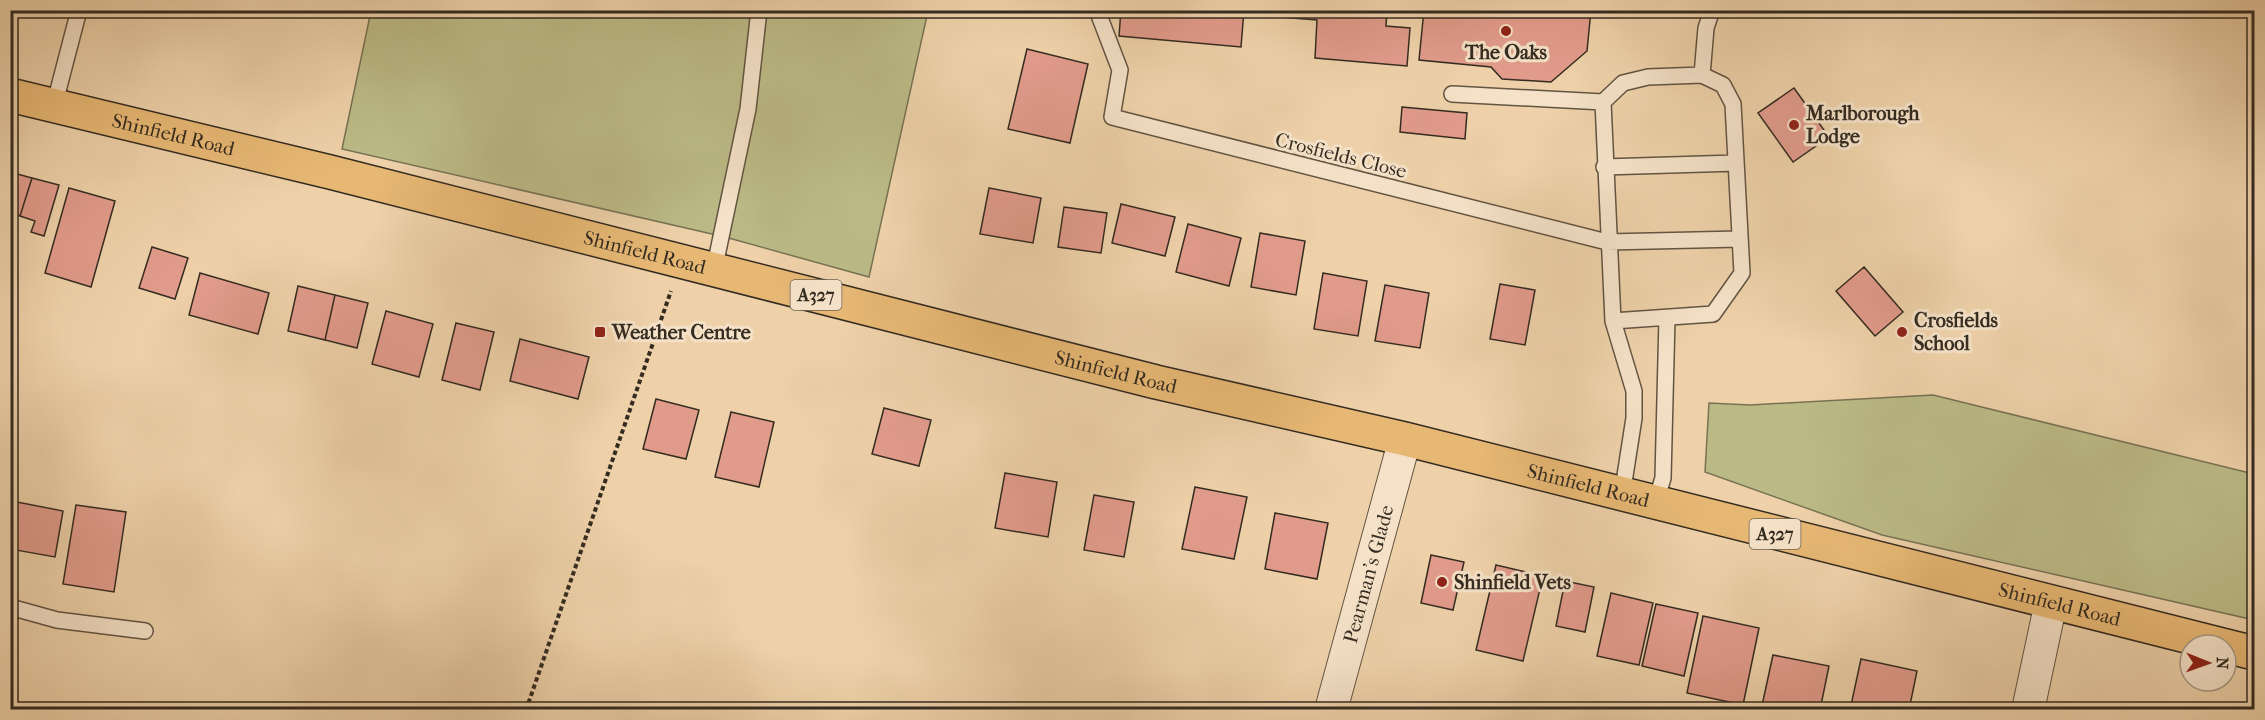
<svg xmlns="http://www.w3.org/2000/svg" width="2265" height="720" viewBox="0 0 2265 720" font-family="'IM FELL French Canon',serif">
  <rect width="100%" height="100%" fill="#eed1a9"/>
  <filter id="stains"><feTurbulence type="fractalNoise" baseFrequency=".00333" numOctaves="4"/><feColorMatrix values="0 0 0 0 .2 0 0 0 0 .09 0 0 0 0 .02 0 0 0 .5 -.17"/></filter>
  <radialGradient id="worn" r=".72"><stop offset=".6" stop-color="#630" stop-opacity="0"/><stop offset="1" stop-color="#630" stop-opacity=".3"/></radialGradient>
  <!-- green -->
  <path fill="#bbba86" stroke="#787254" stroke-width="1.5" d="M371 11H928L869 277 725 237 342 149Z
    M1933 395 2254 474V620L1882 535 1705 472 1709 403 1750 405Z"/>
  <!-- building -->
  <path fill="#e19b8b" stroke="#342b21" stroke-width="1.5" d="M1121 10H1244L1241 47 1119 36Z
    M1256 10H1387L1386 26 1410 28 1407 66 1315 58 1317 20 1256 15Z
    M1424 10H1591L1587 51 1551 82 1502 79 1491 67 1419 60Z
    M1027 49 1088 64 1070 143 1008 129Z
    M1794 88 1829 137 1793 162 1758 113Z
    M1402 107 1467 113 1465 139 1400 132Z
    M10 172 32 178 20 216 10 213Z
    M32 178 59 185 44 236 31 232 35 221 20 216Z
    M69 188 115 201 91 287 45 273Z
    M989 188 1041 198 1033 243 980 234Z
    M1121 204 1175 217 1165 256 1112 243Z
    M1064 207 1107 213 1101 253 1058 247Z
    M1188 224 1241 238 1229 286 1176 272Z
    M1260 233 1305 241 1296 295 1251 287Z
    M152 247 188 258 175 299 139 288Z
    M1864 267 1903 312 1875 336 1836 291Z
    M200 273 269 293 258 334 189 315Z
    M1323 273 1367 281 1358 336 1314 329Z
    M1500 284 1535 290 1525 345 1490 339Z
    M1385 285 1429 293 1420 348 1375 341Z
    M298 286 335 295 325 340 288 331Z
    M335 295 368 303 357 348 325 340Z
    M386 311 433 324 419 377 372 364Z
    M456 323 494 332 480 390 442 380Z
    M520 339 589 357 578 399 510 381Z
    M656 399 699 410 686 459 643 449Z
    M884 408 931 420 919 466 872 454Z
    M731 412 774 422 759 487 715 477Z
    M1005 473 1057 482 1048 537 995 528Z
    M1195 487 1247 497 1234 559 1182 549Z
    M1094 495 1134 502 1124 557 1084 550Z
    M10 501 17 502 10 538Z
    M17 502 63 511 55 557 10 549Z
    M76 505 126 512 114 592 63 584Z
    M1275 513 1328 523 1317 579 1265 569Z
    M1431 555 1464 562 1453 610 1421 603Z
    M1496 565 1543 576 1523 661 1476 650Z
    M1565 581 1594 587 1585 632 1556 626Z
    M1611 593 1653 603 1639 665 1597 656Z
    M1656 604 1698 613 1684 676 1642 666Z
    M1703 616 1759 628 1743 705 1687 693Z
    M1773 655 1829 666 1820 710H1761Z
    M1861 659 1917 671 1909 710H1850Z
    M1936 704 1965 710H1935Z"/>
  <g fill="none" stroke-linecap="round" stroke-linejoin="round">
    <defs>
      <path id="service" d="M1097 10 1120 70 1112 117 1607 242 1740 239
        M1702 75 1706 28 1712 10
        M1452 94 1603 102 1623 83 1648 77 1702 75 1723 85 1733 104 1742 273 1713 314 1613 321
        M1603 102 1613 321 1634 391V418L1622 495
        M54 106 79 10
        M1604 167 1736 163
        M714 270 748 109 759 10
        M1655 504 1663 478 1667 318
        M10 607 57 620 145 631"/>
      <g id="minor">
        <path id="s1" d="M1331 710 1405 439"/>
        <path d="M2028 710 2051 602"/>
      </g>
      <g id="primary">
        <path id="s2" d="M10 95 330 172 1156 382 1405 439 2222 645"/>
        <path d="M2226 646 2254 653"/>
      </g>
    </defs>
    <!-- service casing -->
    <use href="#service" stroke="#625443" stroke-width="18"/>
    <!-- minor casing -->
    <use href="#minor" stroke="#625443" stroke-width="34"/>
    <!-- primary casing -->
    <use href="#primary" stroke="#342b21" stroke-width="36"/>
    <!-- path -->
    <path stroke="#342b21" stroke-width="4" stroke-dasharray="4.5 3" stroke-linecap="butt" d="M526 710 671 291"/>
    <!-- service -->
    <use href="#service" stroke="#f4e1c7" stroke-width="15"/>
    <!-- minor -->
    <use href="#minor" stroke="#f4e1c7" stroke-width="32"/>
    <!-- primary -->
    <use href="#primary" stroke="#e7b874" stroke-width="33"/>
  </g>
  <!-- markers -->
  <g fill="#8f2418" stroke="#f4e1c7" stroke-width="2">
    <circle cx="1506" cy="31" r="6"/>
    <circle cx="1794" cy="125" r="6"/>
    <rect x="594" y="326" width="12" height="12" rx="3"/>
    <circle cx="1902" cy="332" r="6"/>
    <circle cx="1442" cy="582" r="6"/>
  </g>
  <g text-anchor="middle" stroke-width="6" stroke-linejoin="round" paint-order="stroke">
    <!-- shield labels -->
    <g fill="#f4e1c7" stroke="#6e6253" stroke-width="1.5">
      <rect x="790.5" y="280" width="51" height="30" rx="4.5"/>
      <rect x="1749.5" y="519" width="51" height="30" rx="4.5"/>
    </g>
    <g font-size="18" font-weight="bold" fill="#342b21">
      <text x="816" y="301">A327</text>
      <text x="1775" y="540">A327</text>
    </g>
    <!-- poi labels -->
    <g font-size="20" font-weight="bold" fill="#342b21" stroke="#f4e1c7" text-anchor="start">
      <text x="1506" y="59" text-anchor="middle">The Oaks</text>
      <text x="1806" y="120">Marlborough<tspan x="1806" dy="23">Lodge</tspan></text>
      <text x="1914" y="327">Crosfields<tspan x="1914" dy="23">School</tspan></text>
      <text x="612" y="339">Weather Centre</text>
      <text x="1454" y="589">Shinfield Vets</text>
    </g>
    <!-- street labels -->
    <g font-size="20" fill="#342b21" stroke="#f4e1c7">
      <text dy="7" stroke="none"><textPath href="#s2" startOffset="168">Shinfield Road</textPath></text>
      <text transform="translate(1341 155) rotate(14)" y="7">Crosfields Close</text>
      <text dy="7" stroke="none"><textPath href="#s2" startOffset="654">Shinfield Road</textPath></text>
      <text dy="7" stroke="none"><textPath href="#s2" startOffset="1140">Shinfield Road</textPath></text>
      <text dy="7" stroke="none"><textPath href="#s2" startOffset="1626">Shinfield Road</textPath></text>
      <text dy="7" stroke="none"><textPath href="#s1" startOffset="141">Pearman's Glade</textPath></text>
      <text dy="7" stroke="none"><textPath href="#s2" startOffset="2112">Shinfield Road</textPath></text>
    </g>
  </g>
  <!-- margin -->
  <rect width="2265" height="720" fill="none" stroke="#eed1a9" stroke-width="36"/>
  <rect x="12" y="12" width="2241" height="696" fill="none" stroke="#342b21" stroke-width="3"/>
  <rect x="18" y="18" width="2229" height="684" fill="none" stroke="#342b21" stroke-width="1.5"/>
  <!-- north arrow -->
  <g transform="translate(2208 663) rotate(91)"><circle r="28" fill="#f4e1c7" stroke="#a79885" stroke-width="1.5"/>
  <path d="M0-4.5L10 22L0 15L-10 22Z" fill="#8f2418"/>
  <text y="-9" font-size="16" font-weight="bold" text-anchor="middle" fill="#342b21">N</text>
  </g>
  <rect width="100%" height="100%" filter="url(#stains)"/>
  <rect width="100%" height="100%" fill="url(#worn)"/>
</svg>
